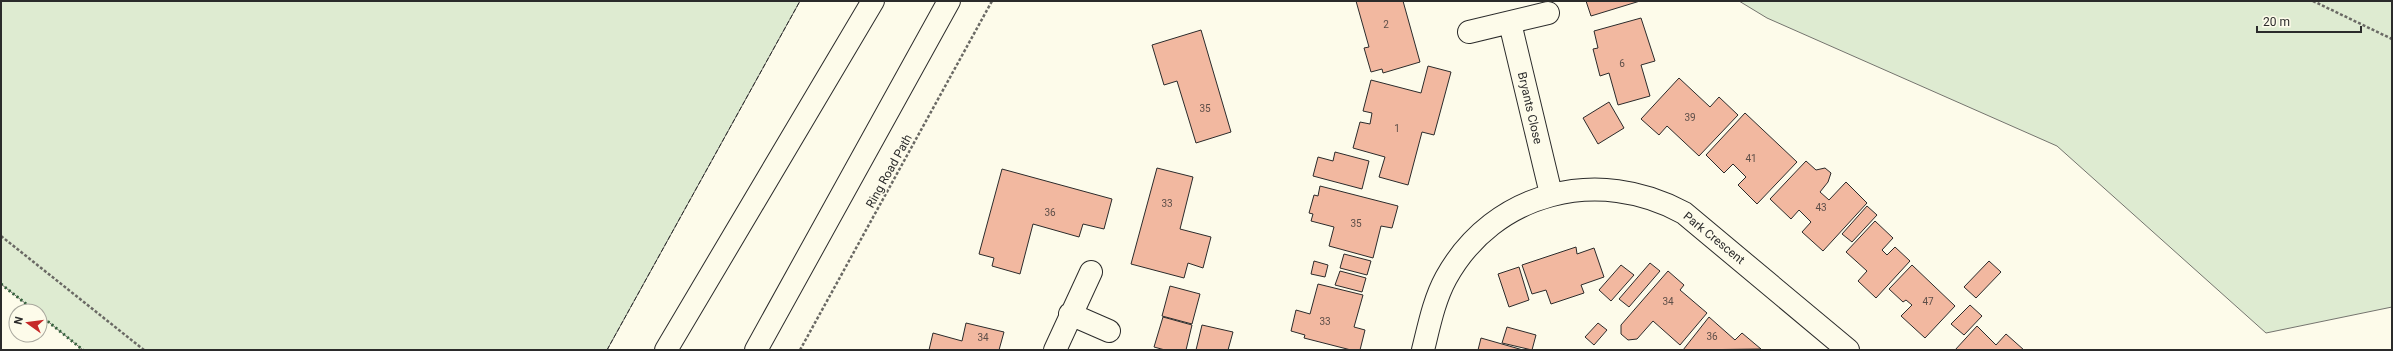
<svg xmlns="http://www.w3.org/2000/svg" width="2393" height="351" viewBox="0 0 2393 351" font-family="Roboto,sans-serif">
  <rect width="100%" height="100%" fill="#fdfbea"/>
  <!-- green -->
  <path fill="#deebd1" stroke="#74746e" d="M1 1H800L607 350H83L40 315V311H35L1 284Z
    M1739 1H2392V307L2266 333 2057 146 1767 18Z"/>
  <!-- building -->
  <path fill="#f2b8a0" stroke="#2b2b2b" d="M1356 1H1403L1420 62 1383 73 1382 69 1371 72 1364 48 1369 47Z
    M1586 1H1640L1591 16Z
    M1641 18 1655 61 1641 65 1650 96 1618 105 1609 73 1600 76 1593 49 1598 48 1594 31Z
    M1201 30 1231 132 1196 143 1177 81 1164 85 1152 45Z
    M1428 66 1451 72 1434 135 1422 132 1408 185 1379 177 1385 157 1353 148 1360 122 1370 124 1372 113 1363 111 1371 80 1421 93Z
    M1679 78 1710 107 1719 97 1738 115 1699 156 1667 126 1659 135 1641 119Z
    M1609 102 1624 128 1598 144 1583 118Z
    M1745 113 1797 162 1757 204 1738 185 1746 177 1733 164 1724 173 1706 155Z
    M1335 152 1369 161 1362 189 1313 176 1318 157 1333 161Z
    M1806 161 1816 170 1825 168 1831 173 1828 182 1820 192 1829 200 1846 182 1867 203 1823 251 1802 232 1811 222 1799 210 1791 219 1770 199Z
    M1157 168 1193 177 1180 229 1211 237 1203 268 1188 263 1184 278 1131 264Z
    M1002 169 1112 199 1104 229 1083 224 1079 237 1033 224 1020 274 992 266 994 258 979 254Z
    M1320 186 1398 206 1392 228 1381 226 1373 258 1329 246 1334 227 1311 221 1313 214 1309 213 1314 195 1318 196Z
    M1867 206 1877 215 1852 242 1842 234Z
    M1875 221 1893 238 1882 250 1887 255 1895 247 1910 261 1876 298 1858 281 1867 271 1846 252Z
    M1576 247 1577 254 1594 248 1604 277 1581 285 1584 293 1551 304 1546 290 1532 294 1522 265Z
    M1344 254 1371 261 1367 275 1340 268Z
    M1314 261 1328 265 1325 277 1311 274Z
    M1989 261 2001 272 1976 298 1964 287Z
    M1650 263 1660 271 1629 307 1619 299Z
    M1621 265 1634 275 1611 301 1599 290Z
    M1912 265 1955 306 1925 338 1901 316 1912 305 1906 300 1903 302 1889 289Z
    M1519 267 1529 300 1509 307 1498 274Z
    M1340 271 1366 278 1362 292 1335 285Z
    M1668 271 1684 285 1680 290 1707 313 1680 345 1653 321 1637 339 1628 340 1621 334V325Z
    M1318 284 1363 295 1354 327 1365 330 1360 350H1351L1304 338 1305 335 1291 331 1296 310 1310 314Z
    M1170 286 1200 294 1192 324 1162 316Z
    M1970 305 1982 316 1964 335 1951 324Z
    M1163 317 1192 325 1186 350H1165L1154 347Z
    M1709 317 1735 340 1742 333 1761 349 1683 350Z
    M966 323 1004 332 999 350H929L933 333 962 341Z
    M1598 323 1607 330 1594 345 1585 337Z
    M1202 325 1233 332 1228 350H1196Z
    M1977 326 1996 345 2006 334 2024 350H1955Z
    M1507 327 1536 335 1532 350 1502 343Z
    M1481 338 1523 350H1478Z"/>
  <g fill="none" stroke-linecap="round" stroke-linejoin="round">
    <defs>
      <path id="minor" d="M1510 23 1551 194
        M1469 32 1548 13
        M1070 314 1109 331
        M1055 350 1091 272
        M1423 350C1429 326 1434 300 1446 278 1494 191 1599 166 1684 213L1848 350"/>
      <path id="highway" d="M666 350 873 1
        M756 350 949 1"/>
    </defs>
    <!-- minor casing -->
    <use href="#minor" stroke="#2b2b2b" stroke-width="24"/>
    <!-- highway casing -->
    <use href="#highway" stroke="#2b2b2b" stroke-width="24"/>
    <!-- path -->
    <path stroke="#6a6964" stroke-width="2.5" stroke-dasharray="3 2" stroke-linecap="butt" d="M2313 1 2392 39
      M1 236 144 350
      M800 350 992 1"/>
    <!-- minor -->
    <use href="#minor" stroke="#fdfbea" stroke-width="22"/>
    <!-- highway -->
    <use href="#highway" stroke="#fdfbea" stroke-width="22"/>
    <!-- hedge -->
    <path stroke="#34623c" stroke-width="3" stroke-dasharray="2 3" stroke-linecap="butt" d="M1 284 35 311
      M40 315 83 350"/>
    <!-- fence -->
    <path stroke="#2b2b2b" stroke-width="1" stroke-dasharray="5 2" stroke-linecap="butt" d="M607 350 800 1"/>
  </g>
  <g text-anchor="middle" stroke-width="3" stroke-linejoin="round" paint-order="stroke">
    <!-- number labels -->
    <g font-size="10" fill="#5d4e48">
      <text x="1386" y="28">2</text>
      <text x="1622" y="67">6</text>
      <text x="1205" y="112">35</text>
      <text x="1690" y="121">39</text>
      <text x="1397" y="132">1</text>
      <text x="1751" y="162">41</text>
      <text x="1167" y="207">33</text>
      <text x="1821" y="211">43</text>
      <text x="1050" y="216">36</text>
      <text x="1356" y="227">35</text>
      <text x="1668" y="305">34</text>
      <text x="1928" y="305">47</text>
      <text x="1325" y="325">33</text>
      <text x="1712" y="340">36</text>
      <text x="983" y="341">34</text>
    </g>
    <!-- street labels -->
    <g font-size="12" fill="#2b2b2b" stroke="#fdfbea">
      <text transform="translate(1530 108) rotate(77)" y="4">Bryants Close</text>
      <text transform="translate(889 171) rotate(-61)" y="4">Ring Road Path</text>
      <text transform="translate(1714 238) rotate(39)" y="4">Park Crescent</text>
    </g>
  </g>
  <!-- border -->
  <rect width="2393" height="351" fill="none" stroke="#2b2b2b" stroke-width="4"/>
  <!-- north arrow -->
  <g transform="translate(28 323) rotate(284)"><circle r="19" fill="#fdfbea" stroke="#a9a89e"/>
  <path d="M0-3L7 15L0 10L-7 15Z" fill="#c62828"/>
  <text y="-6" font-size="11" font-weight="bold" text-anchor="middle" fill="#2b2b2b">N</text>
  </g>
  <!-- scale -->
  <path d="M2257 26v6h104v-6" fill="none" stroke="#2b2b2b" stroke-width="2"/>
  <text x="2263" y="26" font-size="12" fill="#2b2b2b" stroke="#fdfbea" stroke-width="3" paint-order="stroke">20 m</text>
</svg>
